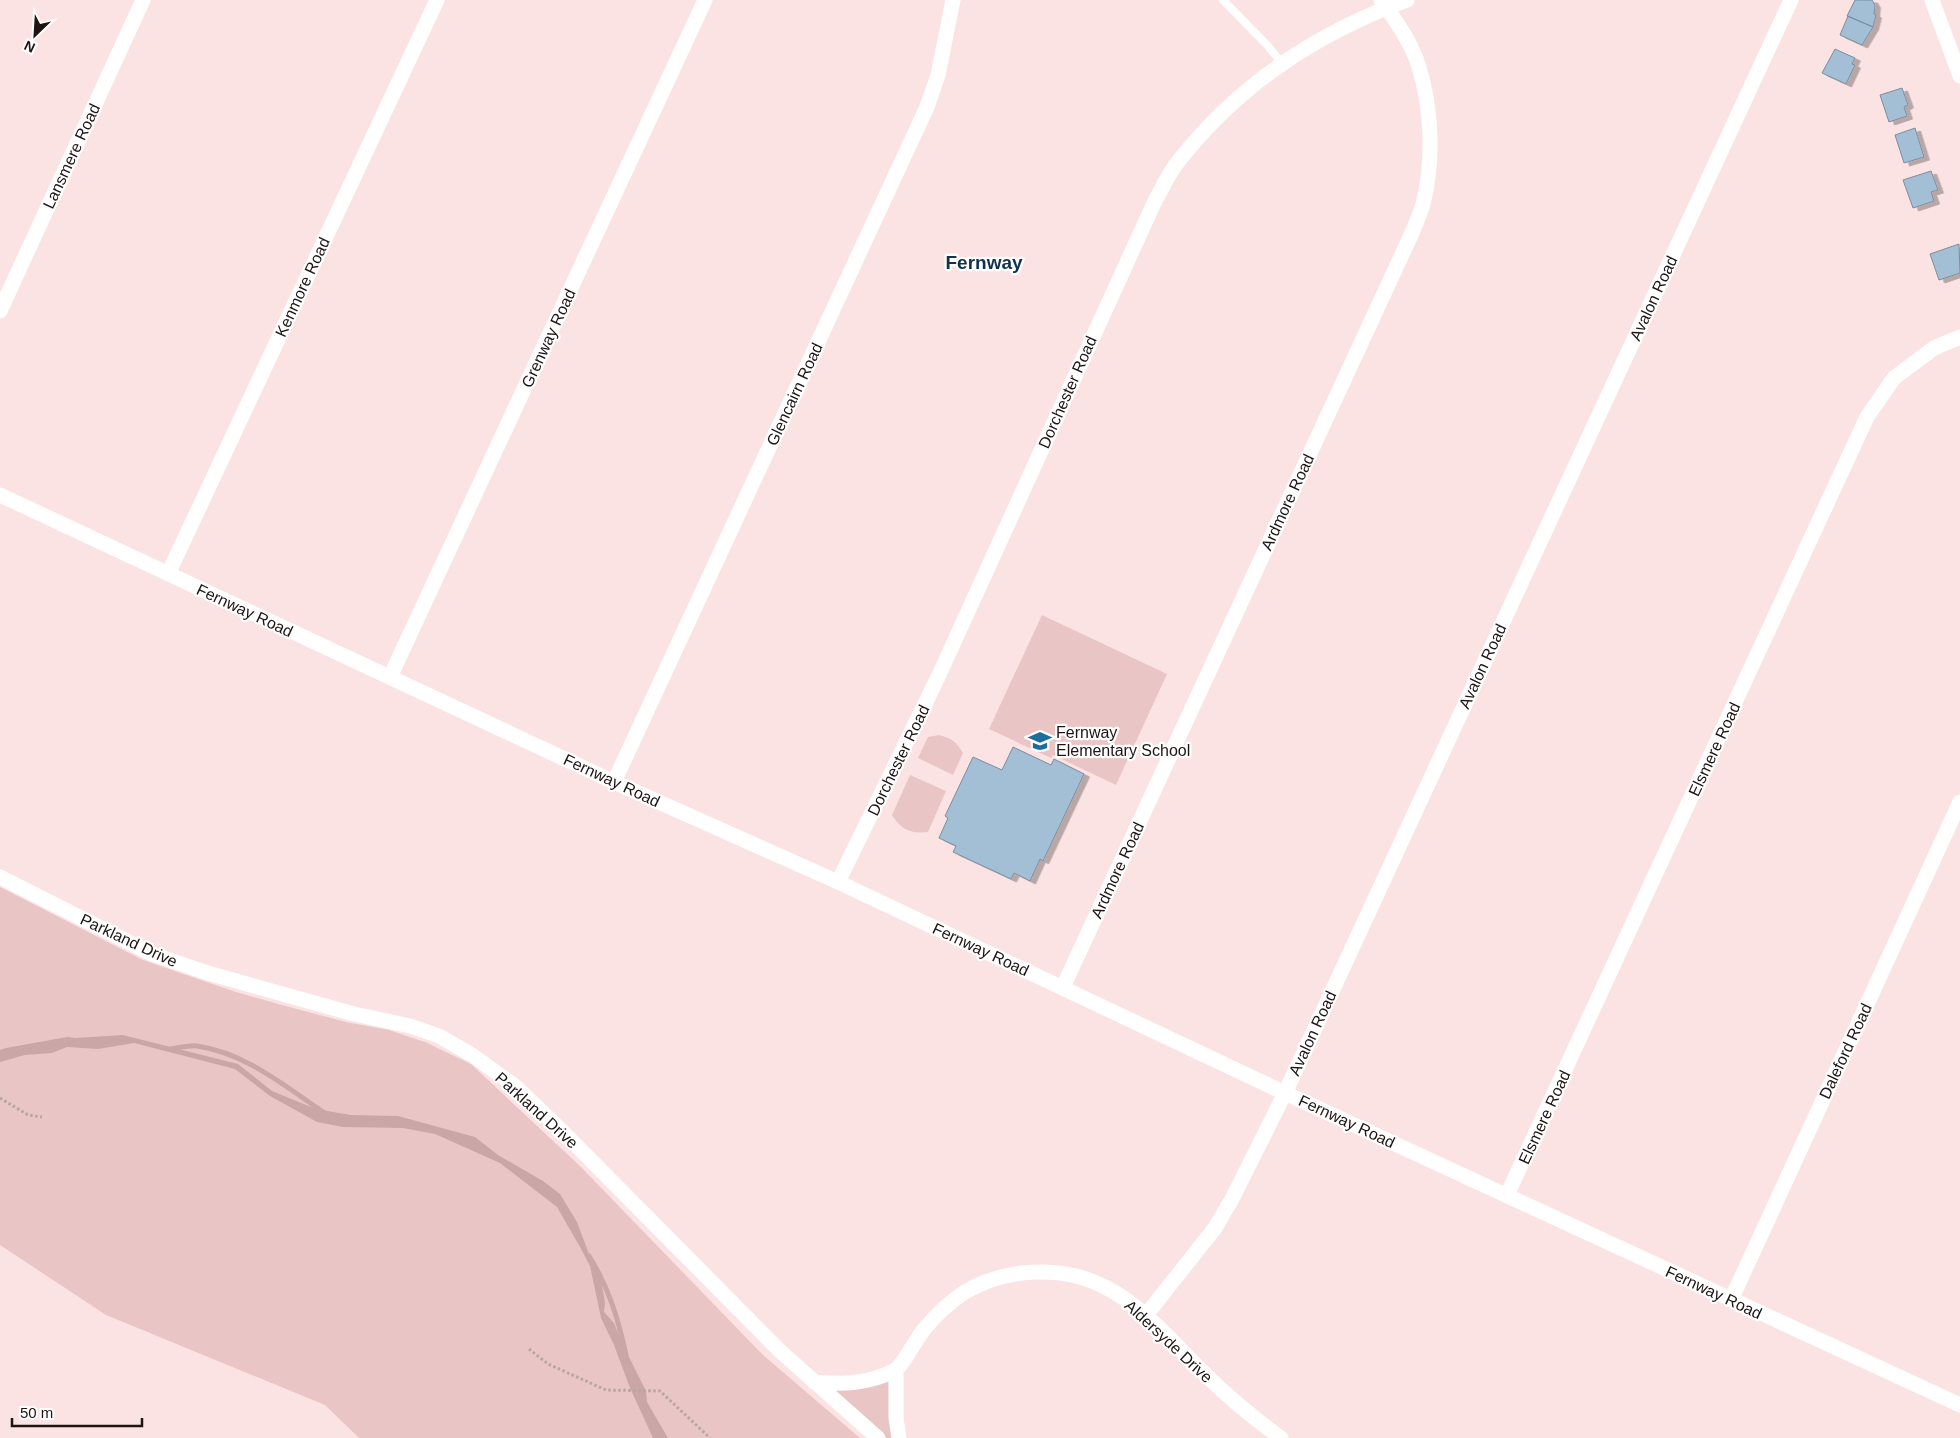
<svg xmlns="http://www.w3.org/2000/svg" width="1960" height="1438" viewBox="0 0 1960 1438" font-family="Helvetica,sans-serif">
  <defs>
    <filter id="shadow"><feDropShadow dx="5.5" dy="3" stdDeviation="0" flood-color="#0004"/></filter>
  </defs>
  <rect width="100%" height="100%" fill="#fce3e3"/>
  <!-- green -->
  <path fill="#e9c6c5" d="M1042 615 1167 674 1116 785 1053 755 1051 758 989 729Z
    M939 735C951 738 957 742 963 753L953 775 918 758 928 737Z
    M910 775 946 791 928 832C911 834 901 830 892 815Z
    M0 887 143 960 236 992 282 1005 346 1022 389 1030 425 1042 471 1064 581 1167 763 1355 860 1438H359L325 1405 106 1315 0 1245Z
    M896 1369 899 1438H878L814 1382Z"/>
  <!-- water -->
  <path fill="#cba6a6" d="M123 1035 238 1064 272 1091 316 1109 351 1115 398 1116 475 1137 498 1155 543 1181 560 1194 577 1222 592 1262 600 1275 605 1302 604 1312 614 1323 623 1345 646 1391 647 1402 668 1438H653L630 1388 614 1345 601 1318 590 1266 580 1247 557 1207 500 1163 435 1134 403 1128 343 1127 317 1122 270 1096 235 1069 134 1043 98 1049 67 1047 52 1053 25 1055 0 1062V1050L6 1048 67 1037 76 1038Z"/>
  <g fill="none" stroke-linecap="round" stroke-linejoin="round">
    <!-- stream -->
    <path stroke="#cba6a6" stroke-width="5" d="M170 1049C179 1048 189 1045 197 1046 246 1053 286 1087 326 1114
      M589 1256C609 1288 618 1318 626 1355"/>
  </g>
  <!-- building -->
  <path fill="#a3bfd5" stroke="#7a8e9e" filter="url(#shadow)" d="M1855 0H1872L1875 5 1874 14 1876 15 1873 27 1847 16Z
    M1848 16 1873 27 1862 45 1840 35Z
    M1835 49 1855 58 1852 64 1855 65 1846 84 1822 73Z
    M1902 88 1908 105 1904 107 1907 116 1889 122 1880 95Z
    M1915 128 1924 157 1904 163 1895 135Z
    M1931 171 1938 190 1931 192 1934 201 1913 208 1903 180Z
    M1959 244 1960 273 1939 280 1930 254Z
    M1013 747 1051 765 1054 759 1084 774 1043 861 1040 859 1030 881 1014 873 1011 879 953 852 956 846 939 838 948 818 945 816 973 757 1002 770Z"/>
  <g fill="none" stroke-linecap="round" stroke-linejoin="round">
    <!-- path -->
    <path stroke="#b9a4a4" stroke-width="3" stroke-dasharray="2.5 2.5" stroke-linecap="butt" d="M0 1098 28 1115 42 1117
      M529 1349 548 1364 606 1390 660 1391 710 1438"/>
    <!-- lane -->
    <path stroke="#fff" stroke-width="8" d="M1223 0 1267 45 1282 63"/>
    <!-- street -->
    <path stroke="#fff" stroke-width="15" d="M1932 0 1960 76
      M0 311 143 0
      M0 495 614 782 838 882 1285 1093 1960 1405
      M168 574 437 0
      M390 677 705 0
      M614 782 927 107 938 75 953 0
      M0 877 152 954 208 973 354 1014 410 1026 439 1036 472 1055 515 1086 564 1133 780 1351 878 1438
      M838 882 939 675 1154 203C1161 190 1168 175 1177 163 1238 85 1315 34 1407 0
      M1063 987 1412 233C1416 223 1420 214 1423 204 1434 160 1432 107 1418 64 1411 42 1395 19 1381 1
      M1507 1195 1867 417 1894 378 1934 348 1960 337
      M1731 1300 1960 802
      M1146 1315 1215 1228 1232 1199 1285 1093 1791 0
      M896 1369V1418L899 1438
      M814 1382C841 1385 870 1384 895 1370 904 1365 917 1336 926 1327 937 1314 951 1301 965 1292 1005 1268 1062 1265 1103 1286 1144 1306 1174 1344 1206 1375 1229 1398 1255 1419 1281 1438"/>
  </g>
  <!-- icons -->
  <defs>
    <symbol id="school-bare" viewBox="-9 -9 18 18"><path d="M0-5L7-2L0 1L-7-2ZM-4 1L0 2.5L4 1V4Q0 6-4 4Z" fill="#1e6d9f" stroke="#fff" stroke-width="2.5" paint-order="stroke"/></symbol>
  </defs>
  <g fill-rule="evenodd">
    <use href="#school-bare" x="1024" y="725" width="32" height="32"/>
  </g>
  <g text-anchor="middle" stroke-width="4.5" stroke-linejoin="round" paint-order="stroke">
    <!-- street labels -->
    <g font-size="16" fill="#1e1414" stroke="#fff">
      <text transform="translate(71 156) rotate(-65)" y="6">Lansmere Road</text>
      <text transform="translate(302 287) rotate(-65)" y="6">Kenmore Road</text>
      <text transform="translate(1653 298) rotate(-65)" y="6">Avalon Road</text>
      <text transform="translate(548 338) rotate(-65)" y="6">Grenway Road</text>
      <text transform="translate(1067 392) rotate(-66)" y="6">Dorchester Road</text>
      <text transform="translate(794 394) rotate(-65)" y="6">Glencairn Road</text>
      <text transform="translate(1287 502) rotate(-65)" y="6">Ardmore Road</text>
      <text transform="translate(245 610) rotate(25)" y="6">Fernway Road</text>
      <text transform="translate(1482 666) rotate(-65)" y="6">Avalon Road</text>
      <text transform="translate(1714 749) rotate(-65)" y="6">Elsmere Road</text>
      <text transform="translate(898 760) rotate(-64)" y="6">Dorchester Road</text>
      <text transform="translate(612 780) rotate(25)" y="6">Fernway Road</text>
      <text transform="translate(1117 870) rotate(-65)" y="6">Ardmore Road</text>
      <text transform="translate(129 940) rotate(25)" y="6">Parkland Drive</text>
      <text transform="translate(981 949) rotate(25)" y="6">Fernway Road</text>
      <text transform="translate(1312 1033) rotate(-65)" y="6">Avalon Road</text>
      <text transform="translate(1845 1051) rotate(-65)" y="6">Daleford Road</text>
      <text transform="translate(537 1110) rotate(42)" y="6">Parkland Drive</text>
      <text transform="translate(1544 1117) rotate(-65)" y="6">Elsmere Road</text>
      <text transform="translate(1347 1121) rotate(25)" y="6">Fernway Road</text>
      <text transform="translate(1714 1292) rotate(25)" y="6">Fernway Road</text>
      <text transform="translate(1169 1341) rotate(43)" y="6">Aldersyde Drive</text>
    </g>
    <!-- poi labels -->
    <g font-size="16" fill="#1e1414" stroke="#fff" text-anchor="start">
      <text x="1056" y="738">Fernway<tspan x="1056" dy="18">Elementary School</tspan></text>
    </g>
    <!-- quarter labels -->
    <g font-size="19" font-weight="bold" fill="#0f334c" stroke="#fff">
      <text x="984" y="269">Fernway</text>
    </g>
  </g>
  <!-- north arrow -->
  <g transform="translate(35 35) rotate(205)" stroke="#ffffff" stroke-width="4" paint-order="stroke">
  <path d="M0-4L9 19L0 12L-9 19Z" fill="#1e1414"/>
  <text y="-8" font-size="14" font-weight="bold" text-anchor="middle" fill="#1e1414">N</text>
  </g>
  <!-- scale -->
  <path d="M12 1418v8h130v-8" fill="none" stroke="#1e1414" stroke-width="2.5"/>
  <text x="20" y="1418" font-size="15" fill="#1e1414" stroke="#ffffff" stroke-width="4" paint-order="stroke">50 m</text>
</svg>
